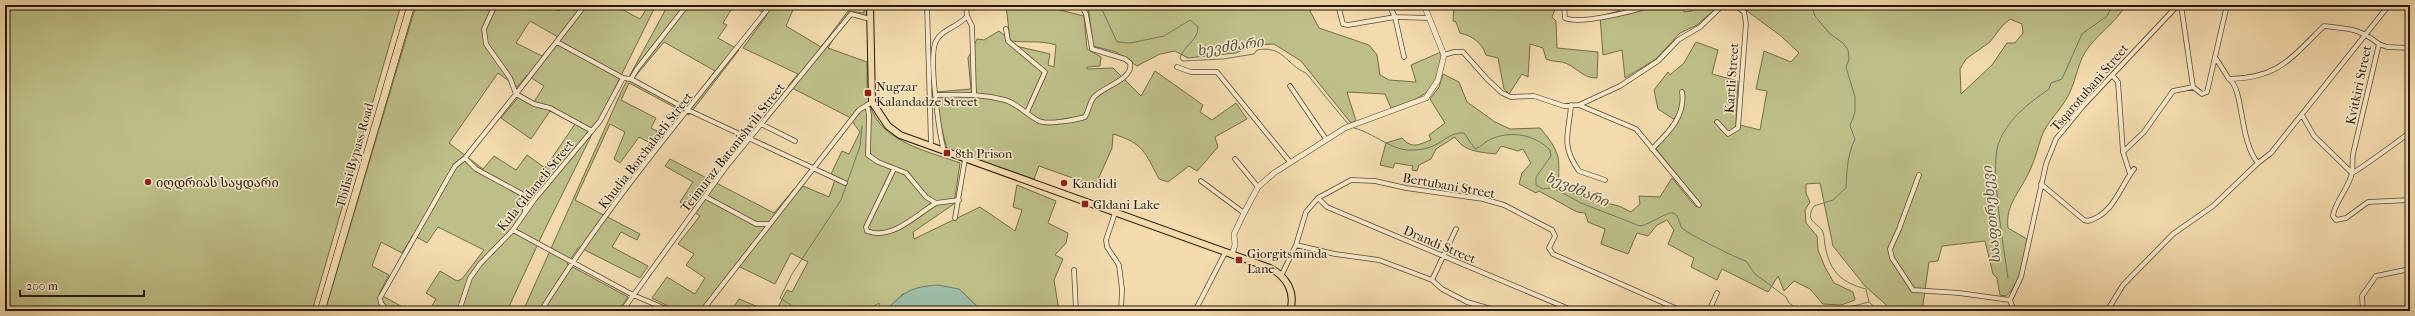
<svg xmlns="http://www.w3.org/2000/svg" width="2415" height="316" viewBox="0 0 2415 316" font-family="'IM FELL French Canon','Noto Serif Georgian',serif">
  <rect width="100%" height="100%" fill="#f3dbad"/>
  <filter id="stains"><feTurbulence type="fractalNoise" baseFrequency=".005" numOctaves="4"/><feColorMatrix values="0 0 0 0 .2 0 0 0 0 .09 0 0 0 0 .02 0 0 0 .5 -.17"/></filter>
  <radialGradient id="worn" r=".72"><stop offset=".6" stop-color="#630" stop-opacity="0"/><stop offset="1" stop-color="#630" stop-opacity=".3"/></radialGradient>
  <!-- green -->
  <path fill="#bebf88" stroke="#726c48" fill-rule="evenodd" d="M5 5H401L312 311H5Z
    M416 5H545L559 11 563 5 575 9 577 5H614L640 19 649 5H656L543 233 507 311H429L436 299 426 293 440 271 457 281 462 279 484 250 438 227 427 243 413 235 402 253 381 242 372 266 389 275 379 294 410 311H325ZM530 21 558 37 542 56 516 43ZM498 73 517 87 527 75 544 86 534 102 521 94 501 118 531 139 550 111 575 124 545 168 527 155 516 170 494 156 483 169 449 143Z
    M668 5H734L723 23 727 25 718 38 739 50 689 115 629 83 621 100 656 118 651 128 663 134 654 145 639 137 620 163 614 159 625 132 610 124 575 200 640 234 637 240 621 232 612 247 648 266 640 278 579 247 567 264 628 297 618 311H523L623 88ZM664 42 715 71 687 108 634 78Z
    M750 5H757L765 9 768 5H795L786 26 821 47 848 11 864 13V5H867V16L849 13 828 48 867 62C868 73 866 85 868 96 874 141 925 150 960 163L954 204 913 232 914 239 980 207 1015 231 1022 210 1013 207 1017 185 1056 201 1048 223 1068 233 1066 243 1055 255 1063 259 1054 280 1059 311H982L959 289 903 294 885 311H880L879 303 867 311H776L787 290 792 292 808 262 791 253 775 284 738 266 795 194 792 193 701 311H678L652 298 667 277 695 294 705 278 686 265 694 254 678 244 700 216 680 202 693 182 665 166 670 159 774 213 794 189 799 191 803 186 829 197 836 177 831 174 842 151 849 154 860 132 849 117 788 86 798 74 743 48 767 15Z
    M1006 5H1053L1056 9 1084 16 1087 49 1101 57 1100 66 1087 67V69L1113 68 1141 96 1155 71 1203 105 1200 112 1212 120 1236 103 1247 119 1215 137 1218 147 1197 171 1189 166 1168 182 1159 179C1145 152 1143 143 1113 134L1112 148 1095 186 1039 166 1034 179 947 149 940 122 936 92 971 89 968 58 977 39 984 40 999 31 1010 40ZM1011 41C1027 43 1041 40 1056 45L1054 67 1048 65 1050 54 1016 46Z
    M1088 5H1307L1319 28 1369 45 1377 55 1380 75 1389 80 1416 82 1411 65 1441 52C1446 90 1419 99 1391 108L1385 94 1347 92 1356 121 1351 123 1301 61 1274 44 1255 45 1236 53 1188 58 1175 51 1160 54 1137 66 1116 52 1093 46Z
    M1454 5C1472 5 1490 6 1508 7 1518 8 1531 1 1541 7L1543 5H1557L1552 17 1556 21 1557 48 1598 52 1597 78C1583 79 1575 65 1562 62 1556 61 1553 62 1546 59L1543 48 1530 44 1528 77 1522 74 1509 94 1504 89 1498 58 1486 55C1482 43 1473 36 1460 33L1456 22 1453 21Z
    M1618 5H1683L1684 12 1692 11V5H1720L1697 25 1680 33 1656 59 1625 78 1622 50 1603 55 1600 16 1619 11Z
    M1739 5H2126C2116 22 2100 32 2088 48 2078 61 2077 77 2070 92 2063 108 2050 118 2043 133 2038 145 2036 158 2030 170 2021 191 2005 204 2008 228L2027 239C2023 259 2022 282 2006 296L2000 295 1997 278 1993 274 1985 241 1942 246 1938 261 1929 262 1922 311H1893L1865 286 1833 246 1820 183 1806 184V193L1810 202 1805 210 1806 223 1817 236 1818 250 1825 267 1834 283 1853 292 1855 300 1841 305 1823 304 1810 289 1794 281 1784 291 1778 276 1768 292 1722 269 1717 280 1691 267 1694 258 1668 244 1674 230 1667 220 1657 225 1648 236 1637 233 1628 254 1601 244 1605 229 1588 222 1585 213 1577 212 1539 191 1536 193 1519 184 1522 173 1531 163 1523 149 1518 151 1501 146 1496 154C1480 152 1464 152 1455 137L1436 149 1431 159 1419 165 1417 171 1412 170 1413 166 1395 163 1393 168 1380 165 1386 143 1402 138C1412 149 1418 145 1431 140L1429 135 1445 123 1430 99 1439 87 1443 74 1459 82 1467 102 1495 122 1510 129 1540 128C1547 136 1555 146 1558 157 1560 167 1557 178 1561 188L1585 198 1619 206 1631 212 1640 204 1639 196 1660 197 1672 178 1696 207 1700 203 1656 149 1678 122 1658 109 1654 90 1668 72 1670 75 1684 63 1696 42 1718 50 1712 74 1738 81 1736 124 1760 130 1767 91 1756 89 1764 51 1791 62 1799 53 1781 36ZM2010 19 2022 24 2023 33 2015 43H2007L1992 65 1961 94 1960 69 1966 59 1990 42 2002 26Z
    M739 299 768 311H731Z"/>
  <!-- water -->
  <path fill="#9dbca5" stroke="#6d7a67" d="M938 285 959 289 982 311H885C905 292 909 287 938 285Z"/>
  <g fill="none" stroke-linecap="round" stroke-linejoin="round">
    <!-- stream -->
    <path stroke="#6d7a67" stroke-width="1" d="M1100 5 1117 42 1130 43 1164 36 1190 20 1198 27C1198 41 1184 45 1180 58L1182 61 1223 59 1254 54 1257 50C1284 45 1286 65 1306 73L1348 124
      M1811 5 1815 16 1830 34 1843 43 1848 50 1849 59 1846 67 1855 97V112L1850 126 1855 139C1847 156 1847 170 1846 188L1833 200 1814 206C1804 222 1818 222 1823 232 1825 238 1824 244 1826 250 1831 273 1843 283 1866 289L1869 302
      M1354 128C1372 132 1394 152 1412 150 1419 150 1427 149 1433 146 1445 141 1450 132 1464 133L1475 149C1482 147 1485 141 1491 139 1512 130 1535 135 1550 150L1551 156 1536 177V185L1543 189 1550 188 1557 190 1581 203 1640 226C1651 224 1668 211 1673 213 1679 214 1679 224 1682 228 1686 233 1738 259 1746 261L1755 274 1786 297 1789 303 1800 311
      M2008 278C2004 248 1990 169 1998 145 2007 119 2028 104 2049 89L2051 83 2062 79 2082 34 2107 16 2113 5
      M1870 303 1879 311
      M800 311 780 298 792 274 841 200 860 146 862 126
      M1842 311 1846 308 1869 302"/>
    <defs>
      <path id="minor" d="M585 5 516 94 534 104 550 108 592 131
        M687 5 637 69 631 79 688 110 845 183
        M927 5 931 146
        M1338 5 1343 24 1348 25 1395 17 1429 18
        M1389 5 1395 17 1404 57
        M1564 5 1565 18C1580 25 1635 11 1651 5
        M2181 5 2193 87
        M967 16 972 26 974 93
        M1006 29 1008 41 1045 72 1027 112
        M557 42 623 78
        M2379 44 2387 47 2410 48
        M1444 55 1454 52H1463L1487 79 1502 93 1511 97 1534 96 1564 106 1579 105 1620 86 1658 61 1678 40 1700 27 1723 5
        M2215 57 2229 79C2279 78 2291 58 2324 26 2349 29 2359 28 2379 44L2353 154C2352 160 2353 168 2352 173 2349 188 2334 203 2333 216L2336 220 2346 218 2368 202 2410 200
        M1177 67 1191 72H1217L1290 162
        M2112 75 2118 82 2123 152 2130 174
        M2229 79C2244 89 2239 141 2258 163
        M1290 86 1326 139
        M935 95C960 95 980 93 1005 100 1018 104 1027 115 1039 121 1047 125 1075 120 1085 117 1089 111 1089 103 1094 97 1104 86 1134 79 1130 63L1125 59 1092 49 1086 14 1081 5
        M867 105 869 115 868 155 878 162 906 173 926 197 936 203 959 200
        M1571 105C1569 134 1560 144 1579 171L1605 180
        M1579 105 1636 129 1699 205
        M2302 115 2314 136 2352 173C2356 172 2403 138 2410 132
        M1717 122 1728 134 1738 128 1746 23 1744 12 1735 5
        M761 124 795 141
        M1652 149C1668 133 1686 116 1682 92
        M944 151C939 132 928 56 936 41 943 28 959 27 967 16L966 5
        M2123 152 2144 132 2173 91 2193 87 2202 94 2207 92 2227 5
        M465 158 476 169 524 195 525 211
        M1235 159 1258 187
        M894 169 866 227 867 231C892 241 917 214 936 203
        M1919 175 1899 229 1890 249 1892 258 1913 290 1959 293 2010 300
        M1201 181 1244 213
        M2041 184 2084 220 2088 221C2114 214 2119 188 2134 169
        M706 197 756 224H768
        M1318 198 1327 207 1574 311
        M1115 213 1106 240 1107 247 1119 265 1122 289 1121 311
        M955 218 965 159
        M513 230 633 295 671 311
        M1296 245 1335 254 1379 260 1432 280 1442 289 1467 302 1498 311
        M1074 270 1076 311
        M1282 274 1296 245 1306 212 1318 198 1351 180 1375 181 1406 188 1483 199 1504 205 1552 230 1555 236 1549 248 1553 254 1682 311
        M1432 280 1456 229
        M387 311 381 303 380 298 447 180 455 166 465 158 516 94 510 78 486 44 484 29 495 5
        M459 311 470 278 480 264 513 230 534 200 600 121 623 78 631 79
        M541 311C608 203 692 105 771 5
        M622 311 726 167 851 14 870 19
        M702 311 859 110 872 102
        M1195 311 1226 251
        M1709 311 1717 293
        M2014 311 2010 300 2021 277 2046 164 2056 139 2083 106 2178 5
        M2107 311 2123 285 2173 234 2213 206 2258 163 2271 153 2389 5
        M2363 311 2362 296 2376 276 2410 269"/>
      <path id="tertiary" d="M1232 254 1235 245 1234 234 1244 213 1258 187 1274 173 1345 128 1426 98 1438 80 1444 55 1424 5"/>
      <path id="primary" d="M870 5 872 102 888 126 900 135 1270 268C1286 276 1296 292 1290 311"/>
      <path id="trunk" d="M321 311 411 5"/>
    </defs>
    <!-- minor casing -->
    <use href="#minor" stroke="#584932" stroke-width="5.5"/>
    <!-- tertiary casing -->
    <use href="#tertiary" stroke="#584932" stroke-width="6"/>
    <!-- primary casing -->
    <use href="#primary" stroke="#251809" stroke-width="8"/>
    <!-- trunk casing -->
    <use href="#trunk" stroke="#251809" stroke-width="8"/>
    <!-- minor -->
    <use href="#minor" stroke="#f7e8ca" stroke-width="4"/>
    <!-- tertiary -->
    <use href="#tertiary" stroke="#f7e8ca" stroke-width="5"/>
    <!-- primary -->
    <use href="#primary" stroke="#f3dbad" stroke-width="6"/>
    <!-- trunk -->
    <use href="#trunk" stroke="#f3dbad" stroke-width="7"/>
  </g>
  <!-- markers -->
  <g fill="#8f2418" stroke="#f7e8ca" stroke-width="1.5">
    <rect x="864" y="89" width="8" height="8" rx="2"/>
    <rect x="943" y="149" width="8" height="8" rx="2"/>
    <circle cx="148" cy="182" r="4"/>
    <circle cx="1064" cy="183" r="4"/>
    <rect x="1081" y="200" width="8" height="8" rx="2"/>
    <rect x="1235" y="256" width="8" height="8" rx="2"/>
  </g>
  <g text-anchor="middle" stroke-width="3" stroke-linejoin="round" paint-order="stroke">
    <!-- street labels -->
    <g font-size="13" fill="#251809" stroke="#f7e8ca">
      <text transform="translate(1731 78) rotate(-86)" y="5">Kartli Street</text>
      <text transform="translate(2358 85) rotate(-78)" y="5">Kvitkiri Street</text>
      <text transform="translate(2089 87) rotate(-49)" y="5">Tsqarotubani Street</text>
      <text transform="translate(732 147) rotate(-52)" y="5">Teimuraz Batonishvili Street</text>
      <text transform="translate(645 150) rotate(-52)" y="5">Khudia Borchaloeli Street</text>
      <text transform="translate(354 155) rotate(-74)" y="5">Tbilisi Bypass Road</text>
      <text transform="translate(535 185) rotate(-51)" y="5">Kula Gldaneli Street</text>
      <text transform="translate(1449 185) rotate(10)" y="5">Bertubani Street</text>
      <text transform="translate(1440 244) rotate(23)" y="5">Drandi Street</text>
    </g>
    <!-- poi labels -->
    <g font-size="13" fill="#251809" stroke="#f7e8ca" text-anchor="start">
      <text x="876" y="91">Nugzar<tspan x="876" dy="15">Kalandadze Street</tspan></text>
      <text x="955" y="158">8th Prison</text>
      <text x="156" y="187">იღდრიას საყდარი</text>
      <text x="1072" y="188">Kandidi</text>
      <text x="1093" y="209">Gldani Lake</text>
      <text x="1247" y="258">Giorgitsminda<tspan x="1247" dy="15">Lane</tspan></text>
    </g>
    <!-- water labels -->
    <g font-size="14" font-style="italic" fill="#4f5140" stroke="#f7e8ca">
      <text transform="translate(1230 46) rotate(-8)" y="5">ხევძმარი</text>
      <text transform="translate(1577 189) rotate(23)" y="5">ხევძმარი</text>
      <text transform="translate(1991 215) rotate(-95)" y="5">სააფთრეხევი</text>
    </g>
  </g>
  <!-- margin -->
  <rect width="2415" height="316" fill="none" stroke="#f3dbad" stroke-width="20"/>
  <rect x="6" y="6" width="2403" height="304" fill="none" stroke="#251809" stroke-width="2"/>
  <rect x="10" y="10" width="2395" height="296" fill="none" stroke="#251809"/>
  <!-- scale -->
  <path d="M20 290v6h124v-6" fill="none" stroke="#251809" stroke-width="2"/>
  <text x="26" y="290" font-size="12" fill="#251809" stroke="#f7e8ca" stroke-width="3" paint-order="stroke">200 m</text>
  <rect width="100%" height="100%" filter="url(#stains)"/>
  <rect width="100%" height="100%" fill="url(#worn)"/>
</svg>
